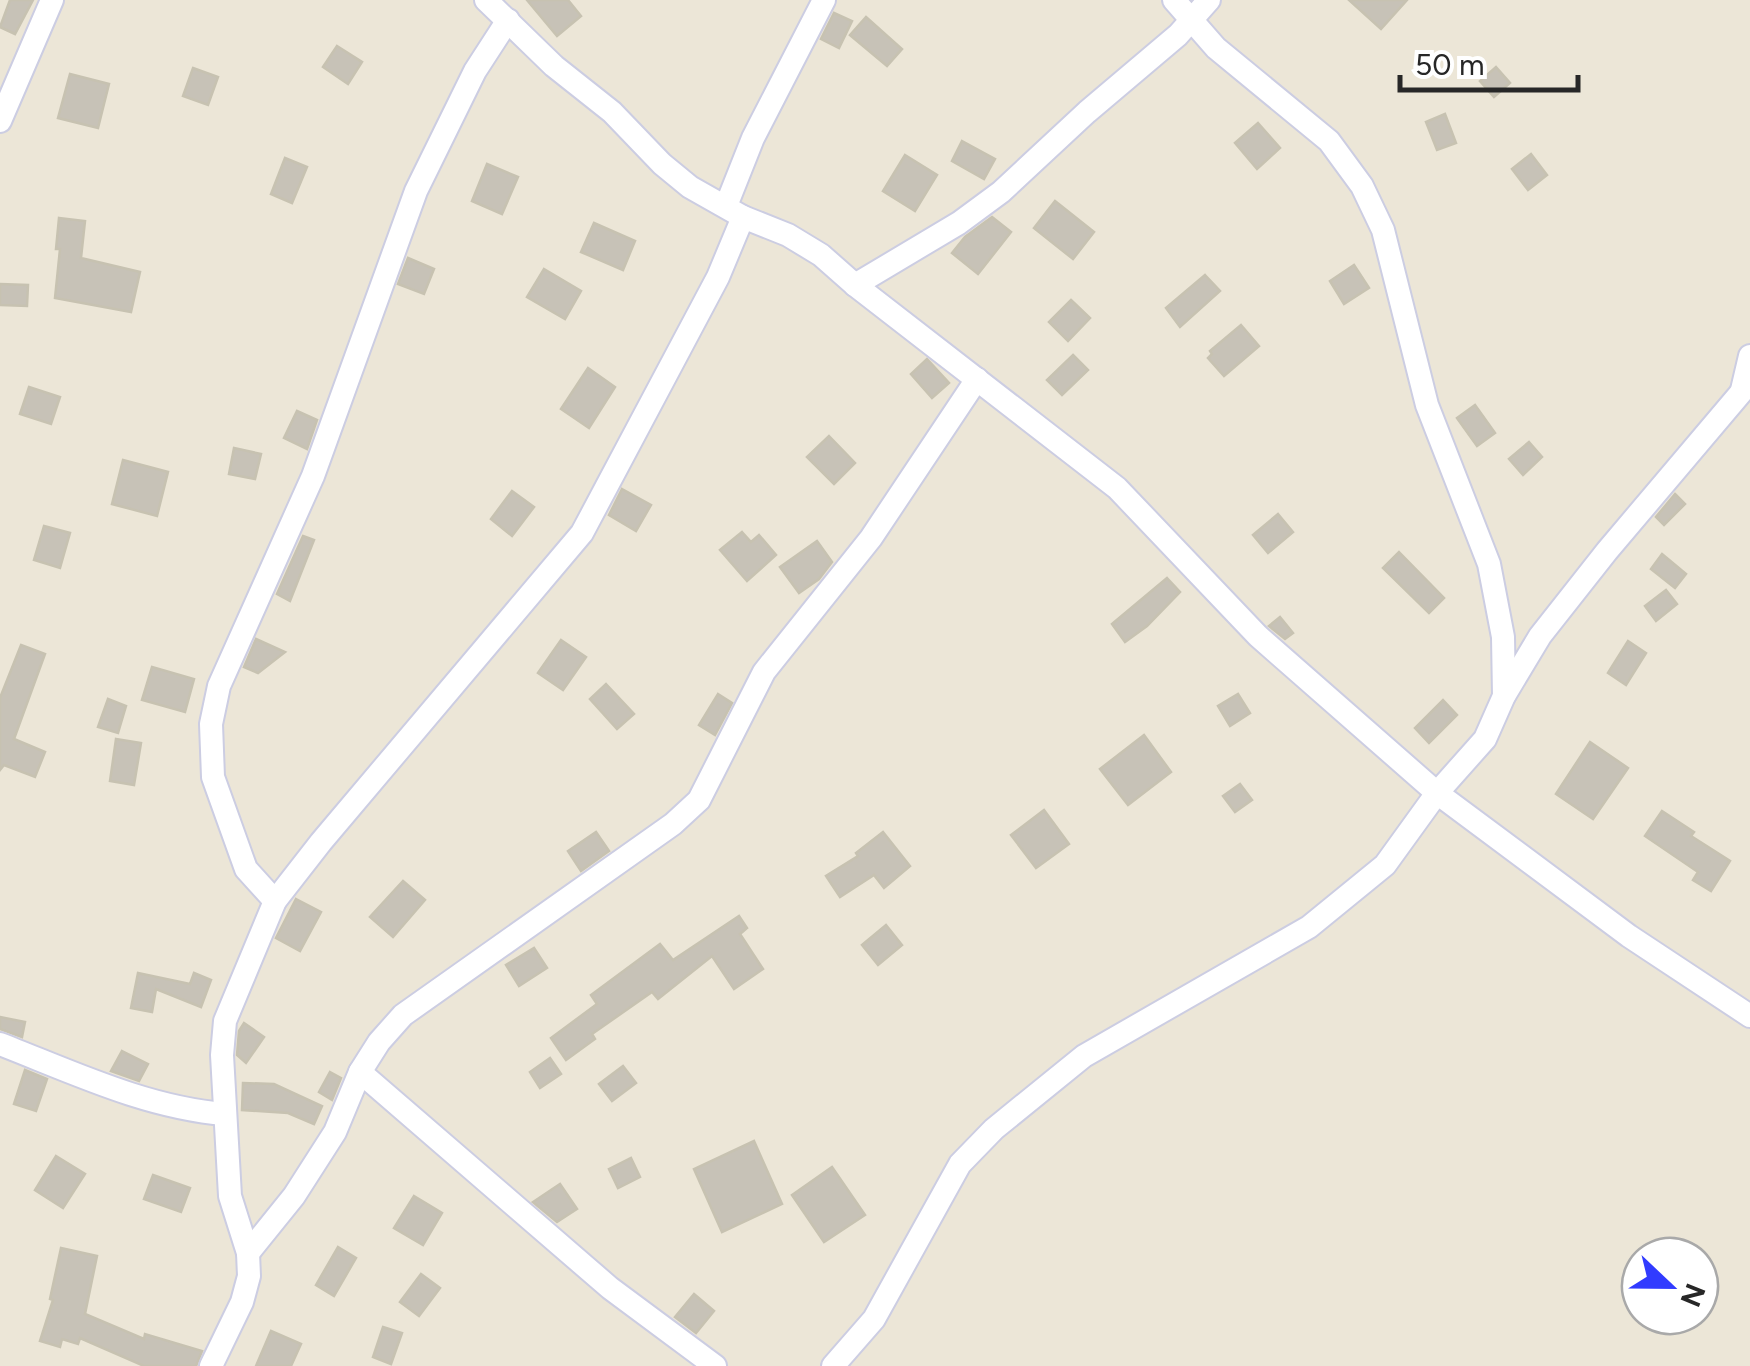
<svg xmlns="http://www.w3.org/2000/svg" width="1750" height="1366" font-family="Figtree,sans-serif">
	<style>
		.building { fill: #c7c2b7; stroke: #c7c2b1; stroke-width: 2.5 }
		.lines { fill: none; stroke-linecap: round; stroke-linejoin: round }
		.street-casing { stroke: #cccde2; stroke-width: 26 }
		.street { stroke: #fff; stroke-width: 22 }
	</style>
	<rect width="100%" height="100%" fill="#ece6d7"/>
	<g class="building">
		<path d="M10 0H33L15 34 0 27Z"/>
		<path d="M527 0H568L581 16 557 36Z"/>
		<path d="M1349 0H1407L1381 29Z"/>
		<path d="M834 13 852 21 839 48 821 39Z"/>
		<path d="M866 17 902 49 887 66 850 35Z"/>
		<path d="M337 46 362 62 348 84 323 67Z"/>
		<path d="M1496 67 1510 83 1494 97 1480 81Z"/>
		<path d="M193 68 218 77 208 105 183 96Z"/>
		<path d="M70 74 109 84 98 128 58 118Z"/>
		<path d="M1445 114 1456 143 1437 150 1426 122Z"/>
		<path d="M1258 123 1280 148 1257 169 1235 143Z"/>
		<path d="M962 141 995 159 984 179 952 161Z"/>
		<path d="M1531 154 1547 175 1528 190 1512 169Z"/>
		<path d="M905 155 937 175 915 211 883 191Z"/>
		<path d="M285 158 307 167 292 203 271 194Z"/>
		<path d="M487 164 518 177 502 214 472 201Z"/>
		<path d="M1055 201 1094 232 1073 259 1034 228Z"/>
		<path d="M992 217 1011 232 978 274 952 253 965 237Z"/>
		<path d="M59 218 85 221 81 258 140 272 131 312 55 298 60 249H56Z"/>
		<path d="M594 223 635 241 623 270 581 252Z"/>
		<path d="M408 258 434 269 424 294 398 284Z"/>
		<path d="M1354 265 1369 288 1344 304 1330 281Z"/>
		<path d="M544 269 581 291 565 319 527 297Z"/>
		<path d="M1205 275 1220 291 1180 327 1166 308Z"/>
		<path d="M0 284 28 285 27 306 0 305Z"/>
		<path d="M1071 300 1090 318 1068 341 1049 322Z"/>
		<path d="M1241 325 1259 346 1224 376 1208 358 1212 354 1210 351Z"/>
		<path d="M1073 355 1088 370 1062 395 1047 380Z"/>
		<path d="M927 359 949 383 932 398 911 374Z"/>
		<path d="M588 368 615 387 589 428 561 409Z"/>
		<path d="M29 387 60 397 51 424 20 414Z"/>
		<path d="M1475 405 1495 433 1477 446 1457 418Z"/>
		<path d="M297 411 317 420 307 449 284 438Z"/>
		<path d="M829 436 855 463 834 484 807 457Z"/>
		<path d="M1529 442 1542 457 1523 475 1509 459Z"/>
		<path d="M234 448 261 454 255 479 229 474Z"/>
		<path d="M123 460 168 472 157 516 112 504Z"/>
		<path d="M622 489 651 505 636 531 609 515Z"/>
		<path d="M512 491 534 507 512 536 491 519Z"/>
		<path d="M1675 494 1685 504 1664 525 1656 517Z"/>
		<path d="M1278 514 1293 532 1268 553 1253 535Z"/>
		<path d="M44 526 70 533 60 568 34 560Z"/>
		<path d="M742 532 751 542 759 535 776 555 747 581 720 550Z"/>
		<path d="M303 536 314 540 290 601 277 594Z"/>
		<path d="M817 541 832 562 819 579 799 593 780 567Z"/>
		<path d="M1399 552 1444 598 1429 613 1383 568Z"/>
		<path d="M1662 554 1686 574 1675 588 1651 569Z"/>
		<path d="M1167 578 1180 592 1147 626 1125 642 1112 624Z"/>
		<path d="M1666 590 1677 604 1656 621 1645 606Z"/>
		<path d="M1280 617 1293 633 1285 639 1269 626Z"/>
		<path d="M256 639 285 652 258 673 244 667Z"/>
		<path d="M561 640 586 657 563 690 538 673Z"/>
		<path d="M1628 641 1646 653 1626 685 1608 673Z"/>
		<path d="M21 645 45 654 14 739 45 752 35 777 4 765 0 770V698Z"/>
		<path d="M152 667 194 679 185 712 142 700Z"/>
		<path d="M606 684 634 714 617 729 590 699Z"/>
		<path d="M718 694 732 703 715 735 699 725Z"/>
		<path d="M1238 694 1250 713 1230 726 1218 706Z"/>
		<path d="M108 699 126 706 118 733 98 727Z"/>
		<path d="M1443 700 1457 715 1429 743 1415 728Z"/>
		<path d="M1144 735 1171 772 1128 805 1100 769Z"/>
		<path d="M116 739 141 743 134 785 110 781Z"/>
		<path d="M1590 742 1628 768 1593 819 1556 794Z"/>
		<path d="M1240 784 1252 800 1235 812 1223 796Z"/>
		<path d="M1044 810 1069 844 1036 868 1011 835Z"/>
		<path d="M1662 811 1694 832 1691 836 1730 861 1711 891 1693 880 1698 872 1645 836Z"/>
		<path d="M596 832 609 851 581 871 568 851Z"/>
		<path d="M883 832 910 866 884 888 874 875 840 897 826 876 858 856 856 853Z"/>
		<path d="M403 881 425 900 393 937 370 917Z"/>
		<path d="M296 899 321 912 300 951 276 938Z"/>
		<path d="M739 916 747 928 740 934 763 969 734 989 712 956 658 999 652 992 592 1034 595 1039 566 1060 551 1038 597 1004 591 995 660 944 673 960Z"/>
		<path d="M886 925 902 945 878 965 862 945Z"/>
		<path d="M534 948 547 968 519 986 506 965Z"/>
		<path d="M138 973 190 984 194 973 211 980 201 1007 156 989 152 1012 131 1008Z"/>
		<path d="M0 1017 25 1022 22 1037 0 1029Z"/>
		<path d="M244 1023 264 1037 246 1063 237 1055 239 1031Z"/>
		<path d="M122 1051 148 1064 139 1081 111 1071Z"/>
		<path d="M550 1058 561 1074 540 1088 530 1072Z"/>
		<path d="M623 1066 636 1083 612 1101 599 1084Z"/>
		<path d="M25 1070 47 1079 36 1111 14 1104Z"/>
		<path d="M330 1072 341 1078 332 1100 319 1092Z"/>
		<path d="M243 1083 274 1084 322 1106 314 1124 288 1113 242 1110Z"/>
		<path d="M754 1141 782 1204 722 1232 694 1169Z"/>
		<path d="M56 1156 85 1174 63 1208 35 1190Z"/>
		<path d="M631 1158 640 1177 618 1188 609 1169Z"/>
		<path d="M832 1167 865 1215 824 1242 792 1195Z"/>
		<path d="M153 1175 190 1188 181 1212 144 1199Z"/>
		<path d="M560 1184 577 1209 557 1222 533 1202Z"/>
		<path d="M414 1196 442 1213 423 1245 394 1228Z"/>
		<path d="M338 1247 356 1258 334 1296 316 1285Z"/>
		<path d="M61 1248 97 1256 85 1314 144 1339 145 1334 202 1351 196 1366H144L80 1338 78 1344 62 1339 60 1347 40 1341 53 1300 50 1299Z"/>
		<path d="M421 1274 440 1288 419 1316 400 1302Z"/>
		<path d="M694 1294 714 1311 696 1333 675 1317Z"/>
		<path d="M383 1327 402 1333 391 1364 373 1357Z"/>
		<path d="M271 1331 301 1344 291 1366H256Z"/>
	</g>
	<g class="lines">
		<g class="street-casing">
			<g id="street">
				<path d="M486 0 554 66 612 112 662 164 690 187 743 217 788 235 821 255 855 285 1117 488 1258 636 1437 793 1629 936 1750 1016"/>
				<path d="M1174 0 1216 48 1329 141 1362 186 1383 230 1427 405 1489 564 1503 637 1504 696"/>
				<path d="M0 121 52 0"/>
				<path d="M726 206 753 138 824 0"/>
				<path d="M855 285 959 223 1001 192 1087 112 1178 35 1209 0"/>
				<path d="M1742 390 1750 356"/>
				<path d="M275 901 246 869 213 777 211 724 219 686 313 476 416 191 475 71 508 20"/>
				<path d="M0 1044C72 1072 147 1108 225 1114"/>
				<path d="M360 1072 610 1288 715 1366"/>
				<path d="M248 1253 294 1196 335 1132 360 1072 379 1042 403 1015 673 824 699 800 764 672 871 538 977 379"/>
				<path d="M211 1366 242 1302 249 1276 248 1253 230 1196 222 1055 225 1021 275 901 321 842 582 533 718 277 743 217"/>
				<path d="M833 1366 874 1319 960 1164 994 1129 1084 1056 1309 927 1385 865 1437 793 1485 739 1504 696 1540 636 1607 551 1750 382"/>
			</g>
		</g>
		<use href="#street" class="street"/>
	</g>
	<g transform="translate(1670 1286) rotate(112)"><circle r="48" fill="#ffffff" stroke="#a9a9a9" stroke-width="2.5"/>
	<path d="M0-8L18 38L0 25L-18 38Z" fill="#313bff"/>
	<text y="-15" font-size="28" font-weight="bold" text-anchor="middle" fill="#272727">N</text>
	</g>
	<path d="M1400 75v15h178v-15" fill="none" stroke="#272727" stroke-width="5"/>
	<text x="1415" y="75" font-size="30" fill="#272727" stroke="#ffffff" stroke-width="8" paint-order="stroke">50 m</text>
</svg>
